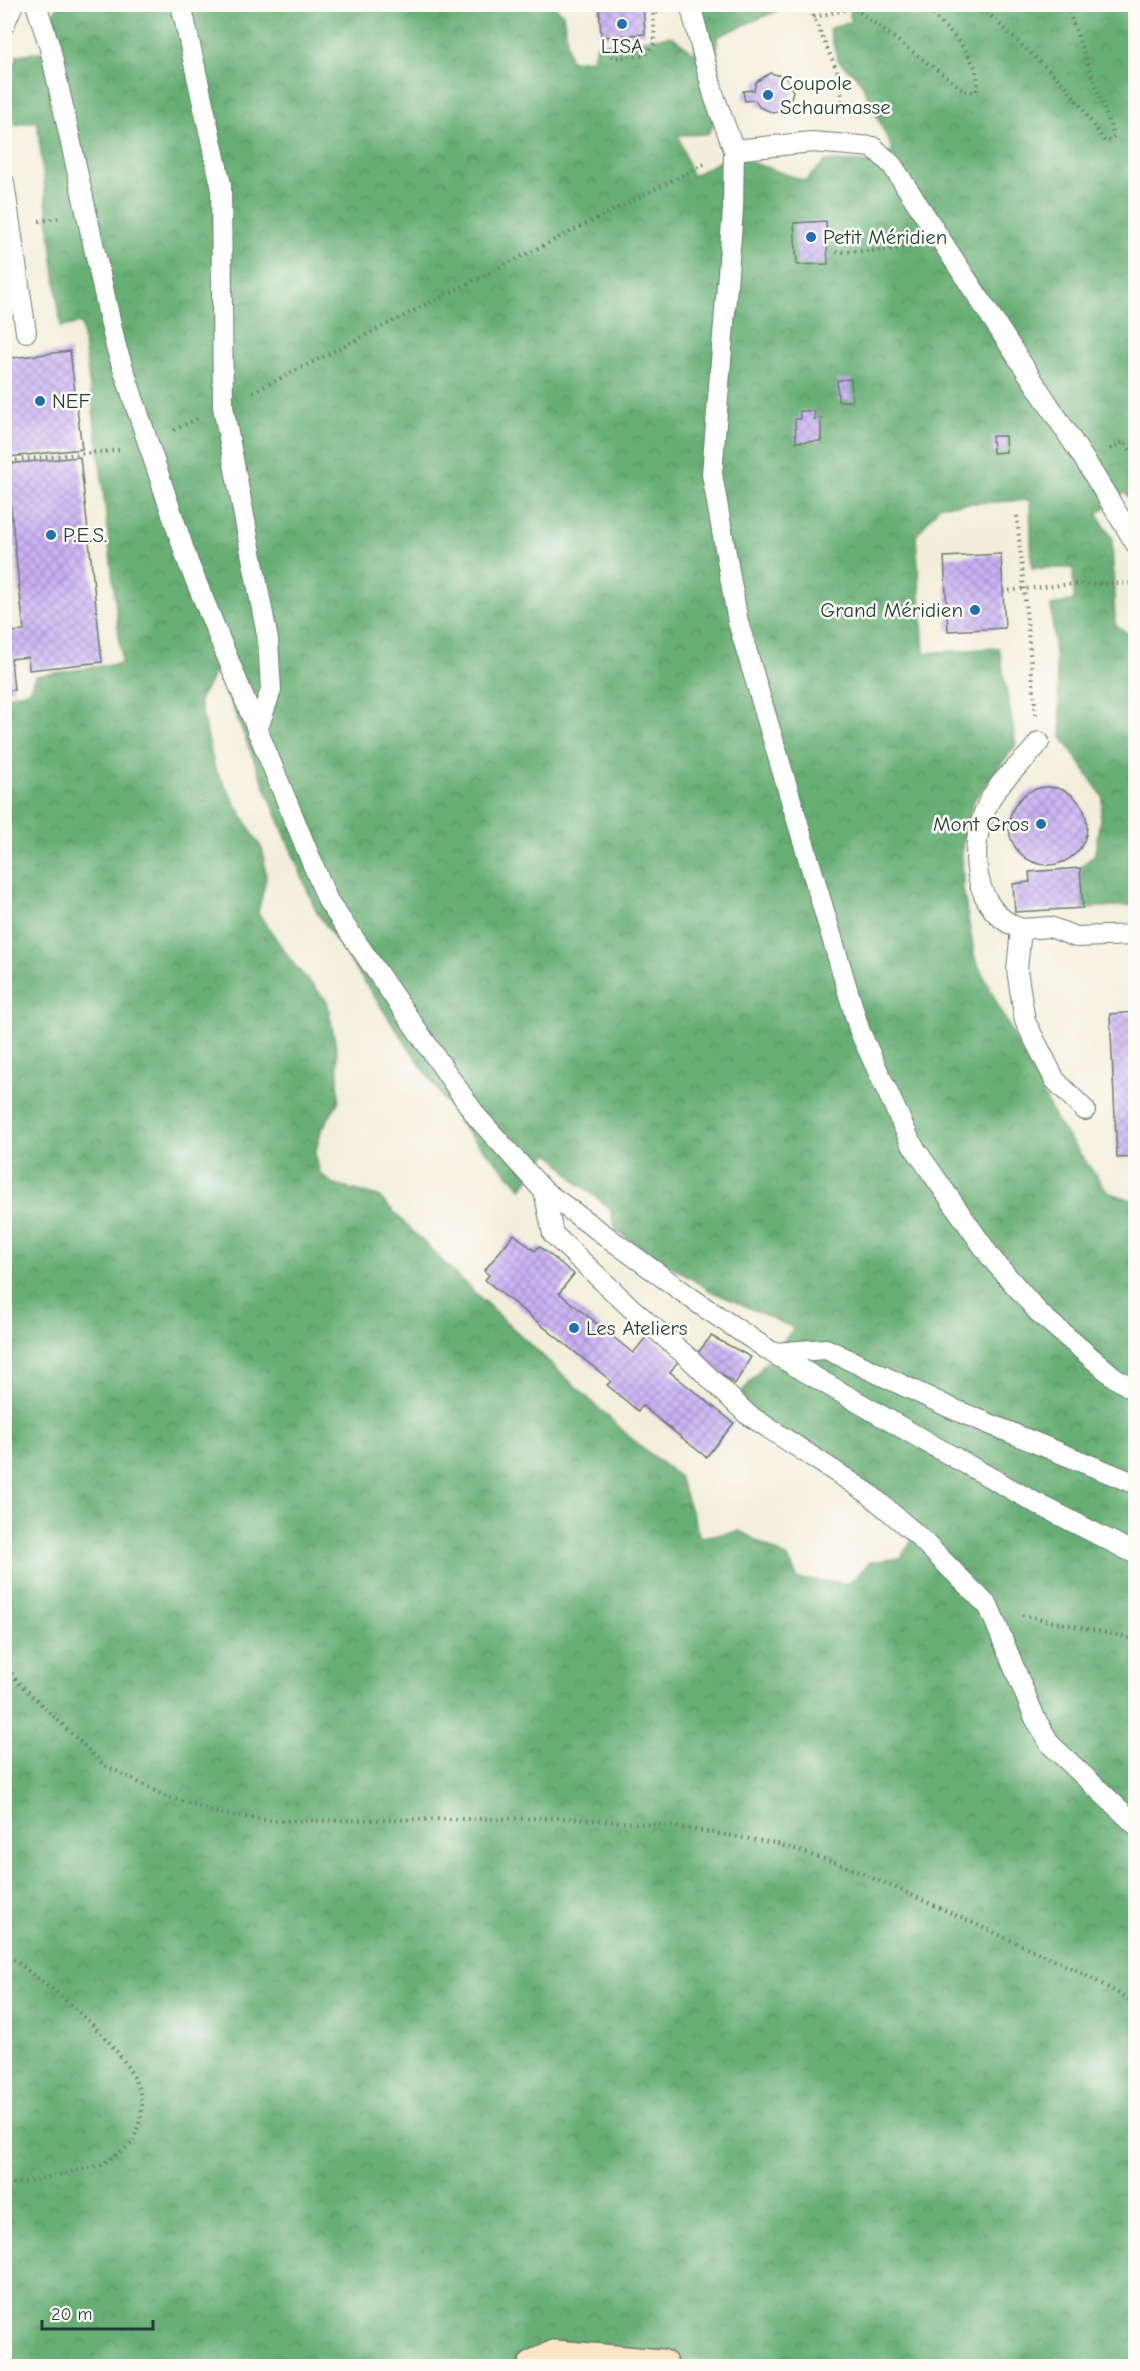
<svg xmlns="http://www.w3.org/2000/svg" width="1140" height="2371" font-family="'Comic Neue',sans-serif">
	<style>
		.forest { fill: url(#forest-crowns); stroke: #447654; stroke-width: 1.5; fill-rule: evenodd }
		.building { fill: url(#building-cross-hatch) }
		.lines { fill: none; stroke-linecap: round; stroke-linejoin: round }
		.lane-casing { stroke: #697b6e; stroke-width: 22 }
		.secondary-casing { stroke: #697b6e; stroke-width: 36 }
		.path { stroke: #697b6e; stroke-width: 4; stroke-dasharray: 1.5 4.5; stroke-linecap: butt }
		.lane { stroke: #fff; stroke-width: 20 }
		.secondary { stroke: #fde5c5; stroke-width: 33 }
		.poi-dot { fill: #1f6fb2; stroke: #fdfcf7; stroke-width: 2 }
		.labels { text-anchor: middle; stroke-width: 5; stroke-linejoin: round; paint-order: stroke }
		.poi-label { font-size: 21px; fill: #1f3d34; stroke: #fdfcf7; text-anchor: start }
	</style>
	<defs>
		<pattern id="forest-crowns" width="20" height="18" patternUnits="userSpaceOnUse" patternTransform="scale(1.5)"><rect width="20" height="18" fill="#68af75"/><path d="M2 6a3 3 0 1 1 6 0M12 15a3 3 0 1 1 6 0" fill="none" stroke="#559061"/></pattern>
		<pattern id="building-cross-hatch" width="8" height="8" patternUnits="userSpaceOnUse" patternTransform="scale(1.5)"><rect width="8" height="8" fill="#cab1f4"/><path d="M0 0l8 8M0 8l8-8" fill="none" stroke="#a391c6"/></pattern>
	</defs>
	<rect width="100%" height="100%" fill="#fdfcf7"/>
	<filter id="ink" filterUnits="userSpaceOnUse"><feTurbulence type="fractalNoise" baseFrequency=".0167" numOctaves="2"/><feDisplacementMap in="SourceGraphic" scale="12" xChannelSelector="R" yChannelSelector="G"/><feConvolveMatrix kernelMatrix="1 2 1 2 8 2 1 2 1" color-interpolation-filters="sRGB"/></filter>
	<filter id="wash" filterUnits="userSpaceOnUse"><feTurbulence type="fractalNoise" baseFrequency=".008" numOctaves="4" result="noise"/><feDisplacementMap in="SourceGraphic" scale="24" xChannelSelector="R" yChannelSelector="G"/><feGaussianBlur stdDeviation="1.35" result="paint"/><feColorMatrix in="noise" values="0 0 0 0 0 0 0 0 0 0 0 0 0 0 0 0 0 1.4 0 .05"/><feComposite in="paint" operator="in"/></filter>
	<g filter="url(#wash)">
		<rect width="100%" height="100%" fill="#f3eeda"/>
		<path class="forest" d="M59 5H553L563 14 570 61 592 59 598 44 672 36 695 54 697 5H780L781 9 717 37 718 116 708 134 678 135 692 176 731 155 805 181 826 161 866 162 893 151 860 80 838 60 829 29 851 22 849 5H1135V508L1125 492 1097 514 1112 538 1115 624 1135 639V905L1083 908 1080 868 1095 854 1103 797 1062 737 1051 606 1074 600 1073 568H1032L1030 500 940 505 916 536 924 653 999 648 1016 745 974 800 962 845 963 889 975 959 1057 1122 1108 1192 1135 1201V2366H5V696L29 691 35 676 122 663 99 452 81 323 61 327 37 121 14 125 11 90 17 55 40 52 61 44 53 14ZM217 669 316 911 465 1130 522 1188 549 1152 578 1183 610 1208 616 1231 711 1291 794 1328 742 1392 747 1414 915 1534 901 1558 870 1562 849 1583 798 1579 788 1558 740 1531 700 1537 679 1477 632 1439 457 1276 378 1196 334 1185 320 1173 315 1154 321 1131 339 1100 337 1052 327 1001 295 966 258 913 266 878 263 851 215 769 199 700Z"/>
		<g id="blocks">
			<g class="building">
				<path d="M599 5H643L645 34 601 37Z"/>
				<path d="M770 73 785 77 793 91 789 106 774 113 759 107 755 100 745 101 743 91 754 90 756 82Z"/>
				<path d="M826 221 828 264 797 265 794 223Z"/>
				<path d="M70 351 82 449 9 457 4 420V359Z"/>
				<path d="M851 379 852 401H838L837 380Z"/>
				<path d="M800 411H815L814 419 821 418V441L796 442 795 419H800Z"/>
				<path d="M992 436H1005L1006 452 993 453Z"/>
				<path d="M80 457 102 662 29 670 28 657 11 659 14 690 4 691V620L7 632 24 631 6 464Z"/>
				<path d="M1001 554 1005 628 948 631 944 557Z"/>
				<circle cx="1048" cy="826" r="39"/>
				<path d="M1080 868 1083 908 1015 912 1013 884 1030 882 1029 872Z"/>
				<path d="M1136 1012V1157L1117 1158 1110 1014Z"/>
				<path d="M514 1234 535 1251 539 1246 574 1274 559 1293 633 1353 648 1335 679 1360 670 1372 734 1423 706 1457 642 1406 638 1411 607 1385 611 1381 485 1280 489 1275 484 1271Z"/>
				<path d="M711 1336 751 1357 735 1384 696 1355Z"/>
			</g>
		</g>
	</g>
	<g filter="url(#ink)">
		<use href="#blocks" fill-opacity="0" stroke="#697b6e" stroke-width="1.5"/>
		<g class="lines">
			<g class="lane-casing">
				<g id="lane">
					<path d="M36 4 50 48 116 347 188 562 328 901 477 1117 544 1191 701 1305 773 1353 925 1441 1036 1503 1136 1554"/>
					<path d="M181 4 221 185 223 407 268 640 271 690 257 731"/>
					<path d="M690 4 714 96 734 150 733 210 712 474 738 622 860 1032 911 1143 992 1259 1040 1314 1114 1377 1136 1391"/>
					<path d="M4 25 13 4"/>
					<path d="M734 150 812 142 873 147 892 165 1086 462 1136 544"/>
					<path d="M4 183 26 332"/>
					<path d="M1021 929C965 909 966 828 999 786 1011 770 1027 760 1039 742"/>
					<path d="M1085 1110 1055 1080 1025 1021 1017 970 1021 929 1050 927 1076 937 1136 935"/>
					<path d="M544 1191 553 1234 631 1308 690 1359 747 1414 868 1493 916 1534 989 1607 1035 1718 1050 1744 1136 1825"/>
					<path d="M773 1353 826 1349 953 1409 1136 1484"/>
				</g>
			</g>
			<g class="secondary-casing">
				<path id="secondary" d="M535 2366 555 2357 661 2366"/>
			</g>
			<g class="path">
				<path d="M808 4 839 75 843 106 836 114"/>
				<path d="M978 4 1068 88 1105 142 1110 141 1114 136 1066 4"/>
				<path d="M814 17 854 8 965 91 976 92C986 59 942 26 922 4"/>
				<path d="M604 47 613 58 644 56 655 43 653 13 663 11"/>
				<path d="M39 221 58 218"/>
				<path d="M836 252 895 250 910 244"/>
				<path d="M253 392 707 163"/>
				<path d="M174 430 197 419"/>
				<path d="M1110 449 1124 442 1136 458"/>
				<path d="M4 461 121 450"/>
				<path d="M1017 516 1036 715"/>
				<path d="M1003 591 1074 584 1136 583"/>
				<path d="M1022 1615 1136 1639"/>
				<path d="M4 1664 19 1683 103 1764 165 1796 223 1814 274 1821 567 1818 671 1826 775 1843 840 1864 903 1891 1078 1971 1136 2003"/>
				<path d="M4 1952C47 1986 134 2046 142 2103 143 2115 136 2132 133 2143L101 2165 17 2184 4 2183"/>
			</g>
			<use href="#lane" class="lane"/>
			<use href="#secondary" class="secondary"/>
		</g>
	</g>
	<g class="poi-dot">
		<circle cx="622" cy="24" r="6"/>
		<circle cx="768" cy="95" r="6"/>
		<circle cx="811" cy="237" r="6"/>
		<circle cx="40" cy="401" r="6"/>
		<circle cx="51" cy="535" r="6"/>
		<circle cx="975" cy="610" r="6"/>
		<circle cx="1041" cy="824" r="6"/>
		<circle cx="574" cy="1328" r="6"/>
	</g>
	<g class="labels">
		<g class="poi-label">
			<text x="622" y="53" text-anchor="middle">LISA</text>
			<text x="780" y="90">Coupole<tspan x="780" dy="24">Schaumasse</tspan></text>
			<text x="823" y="244">Petit Méridien</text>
			<text x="52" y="408">NEF</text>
			<text x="63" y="542">P.E.S.</text>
			<text x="963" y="617" text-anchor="end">Grand Méridien</text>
			<text x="1029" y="831" text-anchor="end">Mont Gros</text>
			<text x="586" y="1335">Les Ateliers</text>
		</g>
	</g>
	<rect width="1140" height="2371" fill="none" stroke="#fdfcf7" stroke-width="24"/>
	<path d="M42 2320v9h111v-9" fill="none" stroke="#1f3d34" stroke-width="3"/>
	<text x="51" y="2320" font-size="18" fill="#1f3d34" stroke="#fdfcf7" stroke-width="4.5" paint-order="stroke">20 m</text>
</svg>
